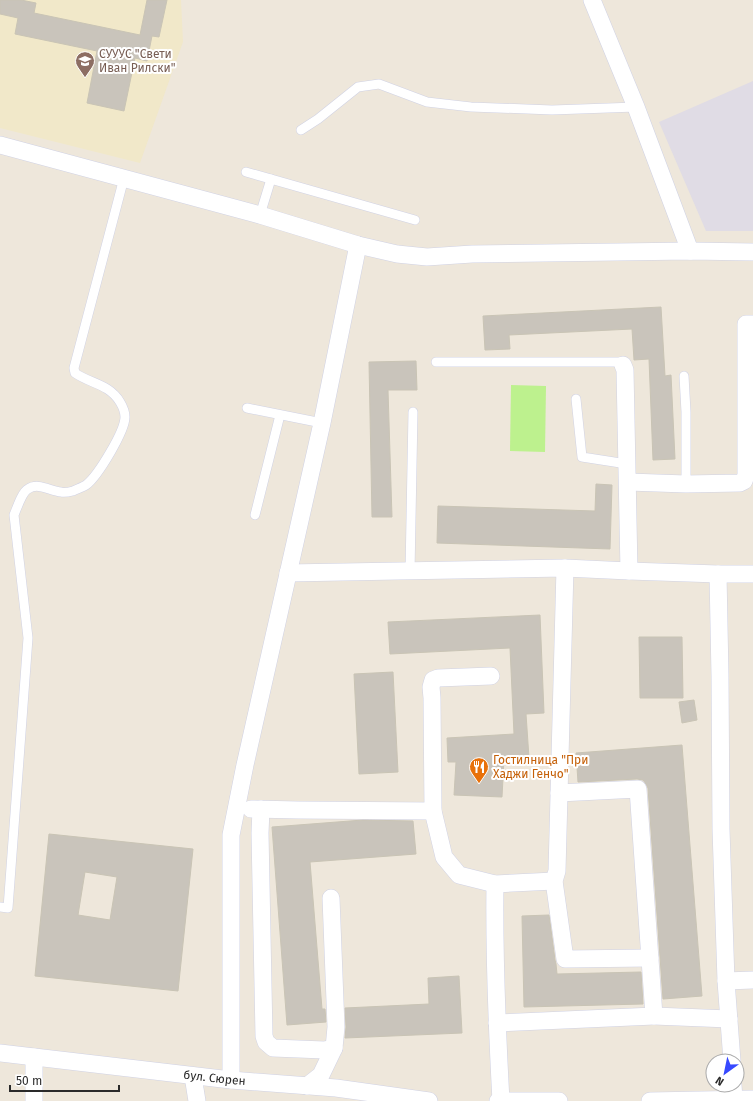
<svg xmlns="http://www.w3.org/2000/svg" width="753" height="1101" font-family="'Fira Sans',sans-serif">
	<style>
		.industrial { fill: #e0dce5 }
		.education { fill: #f1e8c9 }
		.pitch { fill: #bdf18e }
		.building { fill: #c9c4bb; stroke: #c9c4b5; fill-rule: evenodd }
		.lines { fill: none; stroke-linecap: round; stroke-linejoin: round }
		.service-casing { stroke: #d0d2e4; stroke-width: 10 }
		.minor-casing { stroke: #d0d2e4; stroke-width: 18 }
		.service { stroke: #fff; stroke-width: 9 }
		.minor { stroke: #fff; stroke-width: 17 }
		.labels { text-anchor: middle; stroke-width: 4; stroke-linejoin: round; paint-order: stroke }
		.education-label { font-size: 12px; fill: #785e54; stroke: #fff; text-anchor: start }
		.food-label { font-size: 12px; fill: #c56008; stroke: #fff; text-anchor: start }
		.street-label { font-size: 12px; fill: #2a2a2a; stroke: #fff }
	</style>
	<rect width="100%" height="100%" fill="#eee7db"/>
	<path class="industrial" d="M753 81V231H706L659 122Z"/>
	<path class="education" d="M0 0H181L183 42 140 163 0 128Z"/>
	<path class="pitch" d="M511 385 546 386 545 452 510 451Z"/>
	<g class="building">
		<path d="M0 0H21L36 3 34 13 140 35 147 0H167L159 37 152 36 147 61 135 58 124 111 87 103 97 51 15 34 18 18 0 14Z"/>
		<path d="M661 307 665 376 671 375 675 459 653 460 649 359 634 360 632 329 509 335 510 349 485 350 483 316Z"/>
		<path d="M416 361 417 390H388L392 517H372L369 362Z"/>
		<path d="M596 484 612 485 610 549 437 543 438 506 595 511Z"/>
		<path d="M540 615 544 713 526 714 529 758 504 759 502 797 454 795 456 762H448L447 738 514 734 510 648 390 654 388 622Z"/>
		<path d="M639 637H682L683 698H640Z"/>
		<path d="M393 672 398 772 359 774 354 674Z"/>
		<path d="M694 700 697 720 682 723 679 702Z"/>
		<path d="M682 745 702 996 663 999 648 788 646 784 643 780 637 779 578 782 576 753Z"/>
		<path d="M363 820 413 821 416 854 310 862 322 1009H325L326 1022 287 1025 272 827Z"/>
		<path d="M49 834 193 849 178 991 35 976ZM85 872 117 877 110 920 78 915Z"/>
		<path d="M549 915 555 960 556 964 557 974 641 972 643 1004 524 1007 522 916Z"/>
		<path d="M459 976 462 1033 345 1038 346 1027 345 1008 429 1004 428 978Z"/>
	</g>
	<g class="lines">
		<g class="service-casing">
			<g id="service">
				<path d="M301 130 318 119 358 87 379 84 427 102 471 107 552 110 636 107"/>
				<path d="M246 172 415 220"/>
				<path d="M260 215 271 179"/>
				<path d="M436 362H619L623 365"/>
				<path d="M684 376 686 412V484"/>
				<path d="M576 399 582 457 627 464"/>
				<path d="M247 408 322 423"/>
				<path d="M255 515 280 415"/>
				<path d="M410 572 413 412"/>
				<path d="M0 907 8 908 28 638 14 515C17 508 22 492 28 489 38 482 50 491 61 492 64 493 69 492 73 491 77 489 83 487 86 485 98 476 125 431 125 417 125 411 123 407 120 402 109 384 91 384 75 373L74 368 124 178"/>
			</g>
		</g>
		<g class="minor-casing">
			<g id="minor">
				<path d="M592 0 636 107 690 251"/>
				<path d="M0 145 260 215 358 245 397 254 427 257 472 254 690 251 753 252"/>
				<path d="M623 365 625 370 629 571"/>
				<path d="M628 482 686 484 740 483 744 481 746 475V324H753"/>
				<path d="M565 568 557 871 554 881 565 959 650 958"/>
				<path d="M288 573 565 568 629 571 718 574H753"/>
				<path d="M718 574 720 676 721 829 726 981 732 1061"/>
				<path d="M491 676 438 678 433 680 431 687 432 698 433 811 444 857 459 875 495 884 554 881"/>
				<path d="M251 809 298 810 433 811"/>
				<path d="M261 809 260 833 264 1036 266 1042 273 1048 324 1050 334 1048"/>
				<path d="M495 884C494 956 497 1028 501 1101"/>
				<path d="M726 981 753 980"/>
				<path d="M654 1016 729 1019"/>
				<path d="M497 1023 654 1016 638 789 559 793"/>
				<path id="s1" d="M0 1053 231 1080 336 1088 429 1101"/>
				<path d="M193 1076 197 1101"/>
				<path d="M231 1080V835L245 765 322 423 358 245"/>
				<path d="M733 1085 734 1099"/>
				<path d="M307 1086 321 1075 334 1048 336 1027 331 898"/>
				<path d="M34 1101V1057"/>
				<path d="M498 1101H559"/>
				<path d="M650 1101 753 1099"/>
			</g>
		</g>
		<use href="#service" class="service"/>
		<use href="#minor" class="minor"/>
	</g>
	<defs>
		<g id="school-pin" transform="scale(1)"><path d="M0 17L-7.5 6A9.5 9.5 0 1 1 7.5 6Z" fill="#8d6e63" stroke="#fff"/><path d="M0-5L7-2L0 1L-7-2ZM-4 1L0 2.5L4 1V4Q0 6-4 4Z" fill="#fff"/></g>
		<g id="restaurant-pin" transform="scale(1)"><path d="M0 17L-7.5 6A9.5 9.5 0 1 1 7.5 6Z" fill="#e8710a" stroke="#fff"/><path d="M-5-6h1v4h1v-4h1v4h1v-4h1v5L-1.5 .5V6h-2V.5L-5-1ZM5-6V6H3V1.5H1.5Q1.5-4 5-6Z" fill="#fff"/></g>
	</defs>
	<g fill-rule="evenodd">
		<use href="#school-pin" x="85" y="61"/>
		<use href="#restaurant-pin" x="479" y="767"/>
	</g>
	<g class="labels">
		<g class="education-label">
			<text x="99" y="58">СУУУС "Свети<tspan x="99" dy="14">Иван Рилски"</tspan></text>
		</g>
		<g class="food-label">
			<text x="493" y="764">Гостилница "При<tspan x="493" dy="14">Хаджи Генчо"</tspan></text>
		</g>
		<g class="street-label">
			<text dy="4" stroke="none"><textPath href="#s1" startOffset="216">бул. Сюрен</textPath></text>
		</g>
	</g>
	<g transform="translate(725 1073) rotate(213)"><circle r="19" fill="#ffffff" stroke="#aaaaaa"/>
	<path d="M0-3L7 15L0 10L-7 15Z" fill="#3749ff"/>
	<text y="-6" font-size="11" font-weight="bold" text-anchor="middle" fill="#2a2a2a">N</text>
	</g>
	<path d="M10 1085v6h109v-6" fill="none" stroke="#2a2a2a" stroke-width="2"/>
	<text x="16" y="1085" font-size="12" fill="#2a2a2a" stroke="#ffffff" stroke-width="3" paint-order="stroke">50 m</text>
</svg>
